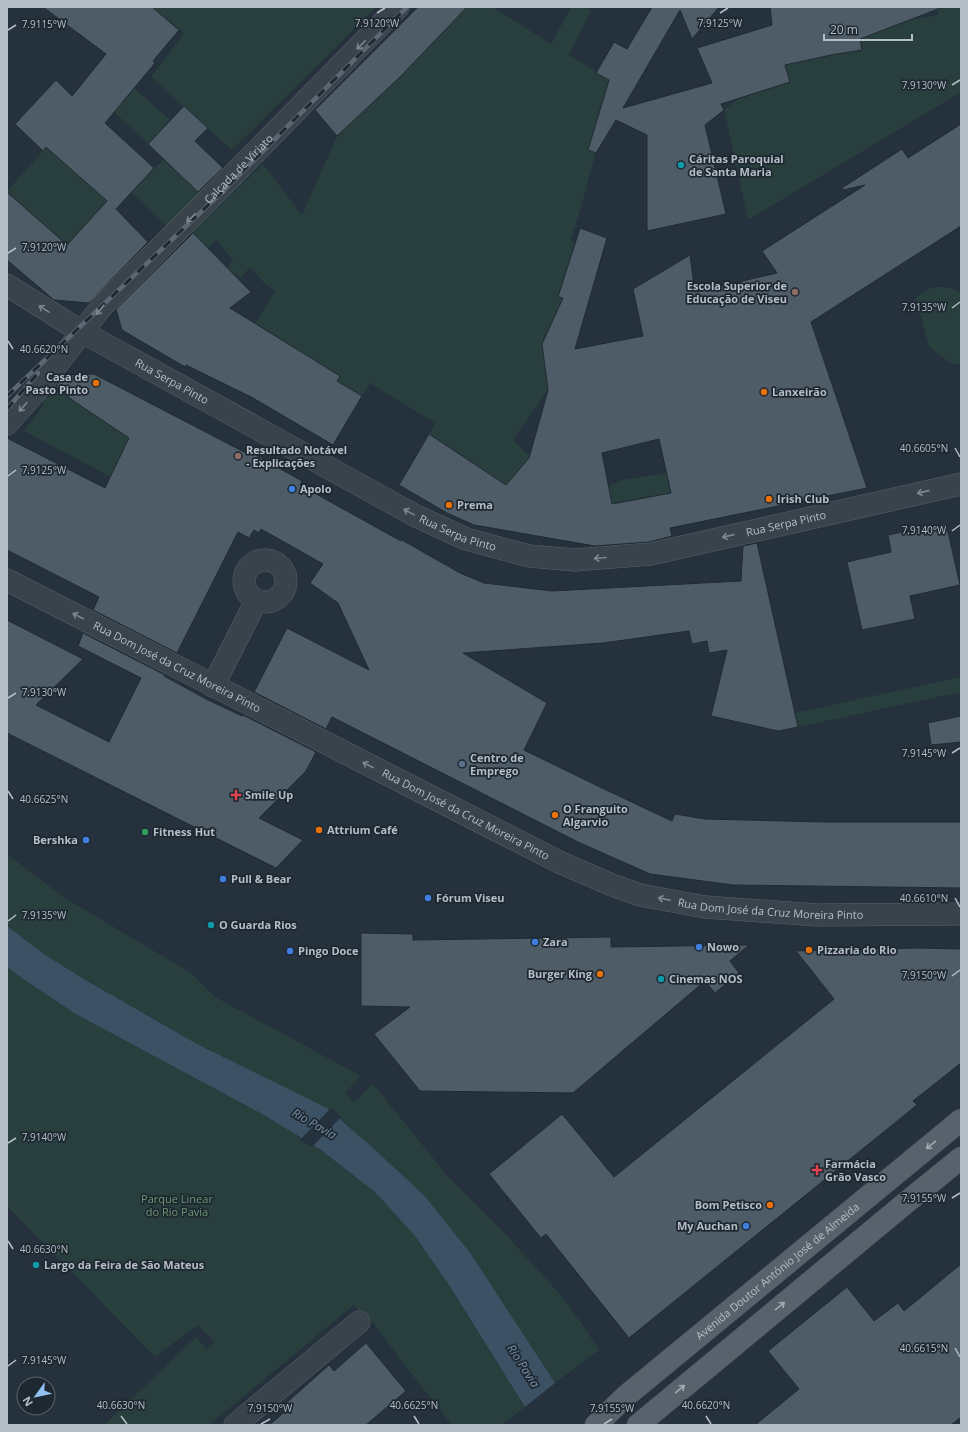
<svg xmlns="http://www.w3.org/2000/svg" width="968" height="1432" font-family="'Open Sans',sans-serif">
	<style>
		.green { fill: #283f3e }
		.water { fill: #3c5164 }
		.pier { fill: #25313c }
		.building { fill: #4e5c67; stroke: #202a33; fill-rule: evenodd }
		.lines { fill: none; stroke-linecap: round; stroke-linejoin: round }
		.minor-casing { stroke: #57616a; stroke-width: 23 }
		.major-casing { stroke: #424c55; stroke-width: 23 }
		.minor { stroke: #39434c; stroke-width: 22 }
		.major { stroke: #57626c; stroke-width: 22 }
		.rail-casing { stroke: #5b6873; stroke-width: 4.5 }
		.rail { stroke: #1e2831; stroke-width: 3; stroke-dasharray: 9; stroke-linecap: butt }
		.oneway { stroke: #7d8790 }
		.oneway2 { stroke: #a2acb5 }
		.ticks { fill: none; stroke: #b5bec7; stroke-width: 1.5 }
		.culture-dot { fill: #0f9aa8; stroke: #1e2831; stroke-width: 1.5 }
		.education-dot { fill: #8d6e63; stroke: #1e2831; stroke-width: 1.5 }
		.food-dot { fill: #e8710a; stroke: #1e2831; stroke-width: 1.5 }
		.shop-dot { fill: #3f7fe0; stroke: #1e2831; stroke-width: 1.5 }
		.service-dot { fill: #5c6f8a; stroke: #1e2831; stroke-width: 1.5 }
		.health-dot { fill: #e0444e; stroke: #1e2831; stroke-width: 1.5 }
		.leisure-dot { fill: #2e9e5b; stroke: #1e2831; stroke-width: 1.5 }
		.labels { text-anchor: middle; stroke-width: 3.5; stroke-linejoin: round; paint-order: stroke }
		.poi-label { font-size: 11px; font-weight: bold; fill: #b5bec7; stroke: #1e2831; text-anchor: start }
		.street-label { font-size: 11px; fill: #b5bec7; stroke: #1e2831 }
		.park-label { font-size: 11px; fill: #6e9773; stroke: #1e2831 }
		.water-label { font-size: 12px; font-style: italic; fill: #7792a9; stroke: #1e2831 }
		.ticks-label { font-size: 10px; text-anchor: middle; fill: #b5bec7; stroke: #1e2831; stroke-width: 3.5; stroke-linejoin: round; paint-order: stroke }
	</style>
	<rect width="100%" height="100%" fill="#25313c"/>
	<g class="green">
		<path d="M152 7H376L232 150 151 77 184 33Z"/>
		<path d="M465 7H493L551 44 571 7H589L588 9 591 11 569 55 609 80 599 113 594 159 579 214 571 240 575 243 558 297 563 298 547 333 544 335 555 374 548 390 513 440 527 454 550 448 588 495 623 480 666 473 671 493 619 502 626 543 503 490 484 471 429 434 435 423 370 383 362 396 337 381 340 376 255 324 275 291 263 282 250 267 241 278 227 268 233 260 216 240 208 249 192 232 263 164 302 215 337 136 400 77Z"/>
		<path d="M937 7H961V92L748 220 724 110 739 98 790 82 785 65 831 55 861 50 860 39 910 20 938 15Z"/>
		<path d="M134 88 170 120 148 144 114 112Z"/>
		<path d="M70 121 100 147 76 174 107 201 67 245 7 191Z"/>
		<path d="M164 159 200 193 167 226 131 192Z"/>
		<path d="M935 287C944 287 955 287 961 294V363L953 365 929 347 916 297 926 290Z"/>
		<path d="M53 384 72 400 130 439 111 477 24 431 44 404 41 398Z"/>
		<path d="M961 677V692L798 727 795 713Z"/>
		<path d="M7 854 62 896 191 973 215 997 361 1076 345 1093 354 1102 373 1084 438 1164 445 1174 507 1236 558 1292 584 1327 599 1350 555 1383 471 1254 424 1195 372 1147 327 1108 197 1044 82 978 44 954 7 926Z"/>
		<path d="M7 967 23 979 74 1013 264 1115 322 1151 376 1193 415 1236 451 1288 525 1407 502 1425H452L406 1367 364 1311 361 1313 354 1305 209 1425H104L196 1337 207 1349 215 1342 198 1325 155 1357 7 1206Z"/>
	</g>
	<path class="water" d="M7 926 44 954 82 978 197 1044 327 1108 372 1147 424 1195 471 1254 555 1383 525 1407 451 1288 415 1236 376 1193 321 1150 264 1115 74 1013 23 979 7 967Z"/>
	<path class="pier" d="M331 1108 341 1117 312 1147 300 1140Z"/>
	<g class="building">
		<path d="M43 7H152L179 30 153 61 155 63 105 123 154 168 116 209 148 242 89 303 54 300 7 260V192L67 245 107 201 46 147 43 151 15 124 56 80 72 96 106 54Z"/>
		<path d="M418 7H467L400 77 337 136 315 110Z"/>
		<path d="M652 7H719L692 39 680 10 623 108 712 83 697 48 772 25 770 7H938V9L860 39 862 50 831 55 785 65 790 82 721 104 724 110 705 125 726 214 647 231V135L616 120 596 153 588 150 609 80 596 73 614 42 627 49Z"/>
		<path d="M184 106 208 128 195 141 223 168 198 192 148 144Z"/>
		<path d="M961 124V226L811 322 867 488 670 528 672 536 649 542 595 546 474 525 447 513 399 485 429 434 506 485 529 458 548 390 542 344 563 298 558 297 580 228 607 238 575 349 643 336 633 289 690 255 695 292 777 273 762 251 865 185 843 190 842 188 902 149 908 158ZM659 439 671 493 612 504 602 453Z"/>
		<path d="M193 233 251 292 230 308 340 376 337 381 362 396 333 445 253 398 186 365 185 367 122 330 116 309Z"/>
		<path d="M94 374 246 453 247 450 302 481 300 485 401 541 402 540 460 573 484 583 552 591 741 581 743 546 757 543 798 727 778 731 711 716 727 650 709 653 707 641 692 644 689 631 603 643 463 653 547 703 524 750 604 789 672 821 675 814 705 819 823 822H961V888L733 885 650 874 578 842 332 717 326 729 254 692 287 628 369 670 338 603 310 583 323 564 261 529 259 533 254 530 249 538 238 532 177 653 93 610 99 597 7 550V438L105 488 129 438 72 400 56 386 64 375Z"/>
		<path d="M946 523 960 585 910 596 915 619 862 630 847 562 891 552 888 535Z"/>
		<path d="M7 620 83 659 36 705 109 742 141 678 78 646 83 633 165 675 164 676 208 700 242 716 243 715 316 752 306 771 259 818 303 840 276 868 7 733Z"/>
		<path d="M961 716V742L931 745 928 723Z"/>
		<path d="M361 933 413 934V940L611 937V947L749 945 730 961 739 973 715 993 705 981 573 1093 420 1091 374 1034 410 1007 361 1006Z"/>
		<path d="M919 948 961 949V1063L913 1101 917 1105 629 1338 546 1234 541 1238 489 1174 562 1114 614 1177 834 999 796 951Z"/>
		<path d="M961 1264V1417L951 1425H755L799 1389 768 1351 847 1287 874 1321 898 1303 904 1311Z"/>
		<path d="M366 1343 406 1391 366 1425H269L287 1410 284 1405 329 1365 334 1371Z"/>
	</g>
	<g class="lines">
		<g class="minor-casing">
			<g id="minor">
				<path id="s1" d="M7 285 77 329 416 516 466 539 529 556 575 560 651 554 961 484"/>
				<path id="s2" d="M7 424 38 389 102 306 232 176 398 7"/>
				<circle cx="265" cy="581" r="21"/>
				<path id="s3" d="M7 580 559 862 612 885 640 895 705 907 817 915 961 914"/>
				<path d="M213 686 256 601"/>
				<path d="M235 1425 359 1322"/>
			</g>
		</g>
		<g class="major-casing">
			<g id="major">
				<path id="s4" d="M596 1425 626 1396 961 1120"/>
				<path d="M638 1425 908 1201 961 1158"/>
			</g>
		</g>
		<use href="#minor" class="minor"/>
		<use href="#major" class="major"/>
		<g class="rail-casing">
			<g id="rail">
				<path d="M7 396 221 193 407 7"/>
				<path d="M7 409 38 373"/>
			</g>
		</g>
		<use href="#rail" class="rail"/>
	</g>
	<defs><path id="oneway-shaft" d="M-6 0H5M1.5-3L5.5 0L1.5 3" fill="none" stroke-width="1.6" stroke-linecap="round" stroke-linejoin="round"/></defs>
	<g class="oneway">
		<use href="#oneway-shaft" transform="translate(361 45) rotate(134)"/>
		<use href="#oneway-shaft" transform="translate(191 218) rotate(135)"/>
		<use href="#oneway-shaft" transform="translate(44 309) rotate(-148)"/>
		<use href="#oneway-shaft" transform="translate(100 310) rotate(129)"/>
		<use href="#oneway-shaft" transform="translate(23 407) rotate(132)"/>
		<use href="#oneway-shaft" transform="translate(923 492) rotate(167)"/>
		<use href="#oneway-shaft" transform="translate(409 512) rotate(-151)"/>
		<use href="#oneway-shaft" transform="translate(728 536) rotate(167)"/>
		<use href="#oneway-shaft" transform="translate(600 558) rotate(175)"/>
		<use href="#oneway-shaft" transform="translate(78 616) rotate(-153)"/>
		<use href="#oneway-shaft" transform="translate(368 765) rotate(-153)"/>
		<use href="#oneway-shaft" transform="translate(664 899) rotate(-169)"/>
	</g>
	<g class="oneway2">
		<use href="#oneway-shaft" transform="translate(931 1145) rotate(141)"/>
		<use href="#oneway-shaft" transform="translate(780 1306) rotate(-39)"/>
		<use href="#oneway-shaft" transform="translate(680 1389) rotate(-40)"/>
	</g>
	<path class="ticks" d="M377 13 385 8M720 13 728 8M8 30 16 25M952 85 960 80M8 253 16 248M952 308 960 302M8 341 13 349M955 448 960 457M8 476 16 470M952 531 960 525M8 698 16 693M952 753 960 748M8 791 13 799M955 898 960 907M8 921 16 915M952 976 960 970M8 1143 16 1138M952 1198 960 1193M8 1241 13 1249M955 1348 960 1357M8 1366 16 1360M121 1416 127 1424M414 1416 419 1424M706 1416 711 1424M261 1424 270 1419M604 1424 612 1419"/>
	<g class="culture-dot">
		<circle cx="681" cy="165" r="4"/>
		<circle cx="211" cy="925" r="4"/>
		<circle cx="661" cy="979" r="4"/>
		<circle cx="36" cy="1265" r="4"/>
	</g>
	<g class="education-dot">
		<circle cx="795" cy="292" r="4"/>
		<circle cx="238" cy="456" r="4"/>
	</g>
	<g class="food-dot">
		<circle cx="96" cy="383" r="4"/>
		<circle cx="764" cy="392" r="4"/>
		<circle cx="769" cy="499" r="4"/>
		<circle cx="449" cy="505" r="4"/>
		<circle cx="555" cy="815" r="4"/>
		<circle cx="319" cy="830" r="4"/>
		<circle cx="809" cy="950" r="4"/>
		<circle cx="600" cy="974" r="4"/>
		<circle cx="770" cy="1205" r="4"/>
	</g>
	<g class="shop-dot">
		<circle cx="292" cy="489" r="4"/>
		<circle cx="86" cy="840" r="4"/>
		<circle cx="223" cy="879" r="4"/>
		<circle cx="428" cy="898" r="4"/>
		<circle cx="535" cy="942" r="4"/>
		<circle cx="699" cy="947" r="4"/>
		<circle cx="290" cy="951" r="4"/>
		<circle cx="746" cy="1226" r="4"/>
	</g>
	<circle class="service-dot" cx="462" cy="764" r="4"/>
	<g class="health-dot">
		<path d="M234 789h4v4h4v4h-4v4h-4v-4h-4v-4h4z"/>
		<path d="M815 1164h4v4h4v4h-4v4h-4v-4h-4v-4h4z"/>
	</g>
	<circle class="leisure-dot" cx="145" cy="832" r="4"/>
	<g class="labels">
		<g class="poi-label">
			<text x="689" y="163">Cáritas Paroquial<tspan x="689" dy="13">de Santa Maria</tspan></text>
			<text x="787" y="290" text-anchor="end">Escola Superior de<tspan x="787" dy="13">Educação de Viseu</tspan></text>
			<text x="88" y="381" text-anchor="end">Casa de<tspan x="88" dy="13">Pasto Pinto</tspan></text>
			<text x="772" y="396">Lanxeirão</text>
			<text x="246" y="454">Resultado Notável<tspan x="246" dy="13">- Explicações</tspan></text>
			<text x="300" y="493">Apolo</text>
			<text x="777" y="503">Irish Club</text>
			<text x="457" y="509">Prema</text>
			<text x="470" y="762">Centro de<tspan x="470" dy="13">Emprego</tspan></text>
			<text x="245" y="799">Smile Up</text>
			<text x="563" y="813">O Franguito<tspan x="563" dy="13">Algarvio</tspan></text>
			<text x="327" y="834">Attrium Café</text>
			<text x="153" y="836">Fitness Hut</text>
			<text x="78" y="844" text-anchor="end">Bershka</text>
			<text x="231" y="883">Pull &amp; Bear</text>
			<text x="436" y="902">Fórum Viseu</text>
			<text x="219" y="929">O Guarda Rios</text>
			<text x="543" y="946">Zara</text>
			<text x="707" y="951">Nowo</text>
			<text x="817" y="954">Pizzaria do Rio</text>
			<text x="298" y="955">Pingo Doce</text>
			<text x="592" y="978" text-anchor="end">Burger King</text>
			<text x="669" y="983">Cinemas NOS</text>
			<text x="825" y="1168">Farmácia<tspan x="825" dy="13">Grão Vasco</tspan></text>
			<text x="762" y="1209" text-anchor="end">Bom Petisco</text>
			<text x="738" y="1230" text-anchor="end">My Auchan</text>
			<text x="44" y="1269">Largo da Feira de São Mateus</text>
		</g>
		<g class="street-label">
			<text dy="4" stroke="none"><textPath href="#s2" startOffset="345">Calçada de Viriato</textPath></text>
			<text dy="4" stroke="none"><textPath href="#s1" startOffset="191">Rua Serpa Pinto</textPath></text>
			<text dy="4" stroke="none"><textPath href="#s1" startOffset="851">Rua Serpa Pinto</textPath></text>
			<text dy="4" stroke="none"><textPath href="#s1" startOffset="515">Rua Serpa Pinto</textPath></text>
			<text dy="4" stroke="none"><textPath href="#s3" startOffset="191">Rua Dom José da Cruz Moreira Pinto</textPath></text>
			<text dy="4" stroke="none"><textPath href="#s3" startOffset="515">Rua Dom José da Cruz Moreira Pinto</textPath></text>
			<text dy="4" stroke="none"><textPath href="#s3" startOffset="839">Rua Dom José da Cruz Moreira Pinto</textPath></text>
			<text dy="4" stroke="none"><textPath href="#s4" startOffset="238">Avenida Doutor António José de Almeida</textPath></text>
		</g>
		<g class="park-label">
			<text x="177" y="1203">Parque Linear<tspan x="177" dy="13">do Rio Pavia</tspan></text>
		</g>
		<g class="water-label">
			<text transform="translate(314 1124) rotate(30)" y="4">Rio Pavia</text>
			<text transform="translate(523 1366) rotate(57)" y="4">Rio Pavia</text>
		</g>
	</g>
	<g class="ticks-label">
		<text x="377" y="27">7.9120°W</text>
		<text x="720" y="27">7.9125°W</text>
		<text x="44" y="28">7.9115°W</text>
		<text x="924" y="89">7.9130°W</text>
		<text x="44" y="251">7.9120°W</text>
		<text x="924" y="311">7.9135°W</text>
		<text x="44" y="353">40.6620°N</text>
		<text x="924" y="452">40.6605°N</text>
		<text x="44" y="474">7.9125°W</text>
		<text x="924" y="534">7.9140°W</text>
		<text x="44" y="696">7.9130°W</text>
		<text x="924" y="757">7.9145°W</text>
		<text x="44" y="803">40.6625°N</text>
		<text x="924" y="902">40.6610°N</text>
		<text x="44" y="919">7.9135°W</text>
		<text x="924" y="979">7.9150°W</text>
		<text x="44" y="1141">7.9140°W</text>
		<text x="924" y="1202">7.9155°W</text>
		<text x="44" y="1253">40.6630°N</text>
		<text x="924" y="1352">40.6615°N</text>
		<text x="44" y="1364">7.9145°W</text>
		<text x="121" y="1409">40.6630°N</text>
		<text x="414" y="1409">40.6625°N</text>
		<text x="706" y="1409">40.6620°N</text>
		<text x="270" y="1412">7.9150°W</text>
		<text x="612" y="1412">7.9155°W</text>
	</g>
	<rect width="968" height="1432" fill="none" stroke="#b5bec7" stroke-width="16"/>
	<g transform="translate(36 1396) rotate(237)"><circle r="19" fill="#1e2831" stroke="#5a646d"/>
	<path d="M0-3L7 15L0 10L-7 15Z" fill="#90c0f1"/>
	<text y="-6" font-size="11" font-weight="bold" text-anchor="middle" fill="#b5bec7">N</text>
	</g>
	<path d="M824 34v6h88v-6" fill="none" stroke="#b5bec7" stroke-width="2"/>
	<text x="830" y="34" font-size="12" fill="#b5bec7" stroke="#1e2831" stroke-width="3" paint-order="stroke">20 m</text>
</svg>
